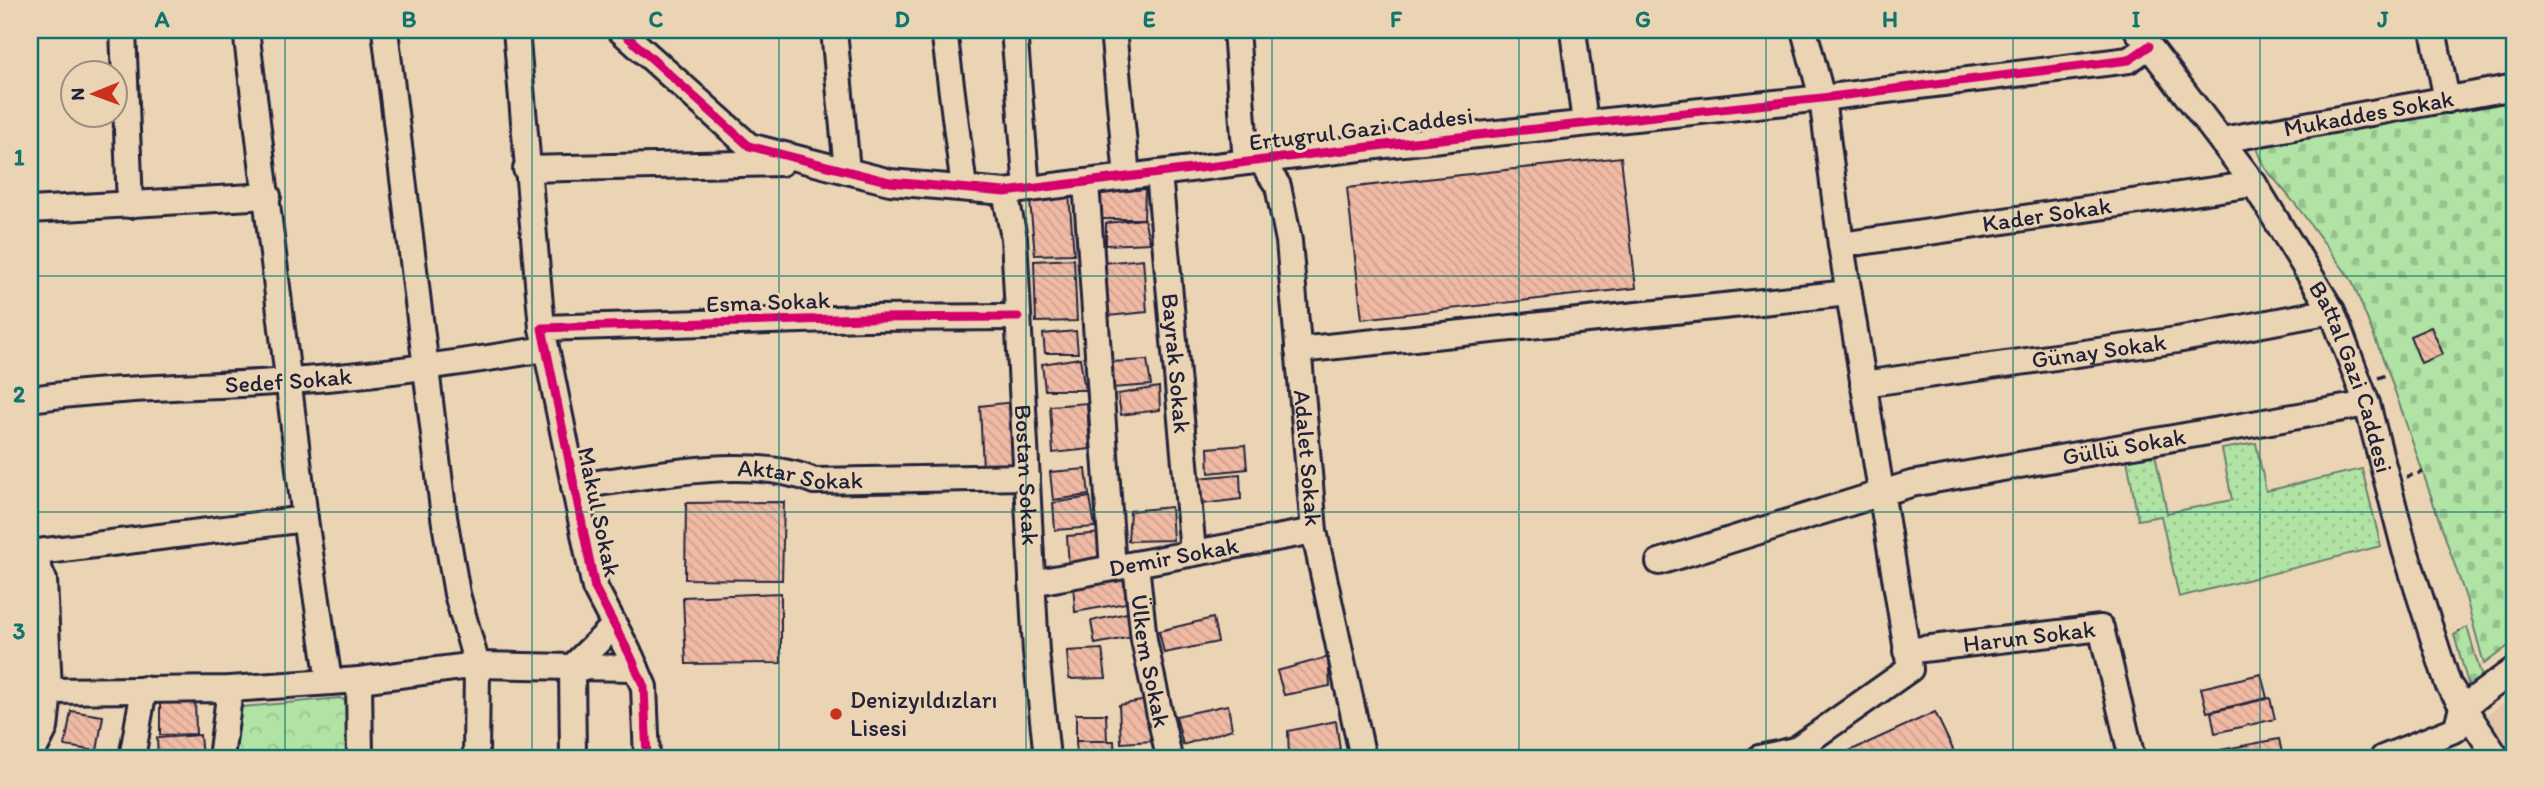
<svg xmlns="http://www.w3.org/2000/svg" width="2545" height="788" font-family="Itim,sans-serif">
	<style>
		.built { fill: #e4c5aa }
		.grass { fill: url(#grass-dots); stroke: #698270; stroke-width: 2 }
		.forest { fill: url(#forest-crowns); stroke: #698270; stroke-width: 2 }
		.cemetery { fill: url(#cemetery-stones); stroke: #698270; stroke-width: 2 }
		.building { fill: url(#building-back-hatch); stroke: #22223b; stroke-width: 2 }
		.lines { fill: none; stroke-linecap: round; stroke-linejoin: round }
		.minor-casing { stroke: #22223b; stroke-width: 30 }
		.path { stroke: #22223b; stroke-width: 3.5; stroke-dasharray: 7 5; stroke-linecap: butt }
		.minor { stroke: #ebd4b4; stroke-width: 24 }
		.cycleway-casing { stroke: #ebd4b4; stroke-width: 13 }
		.cycleway { stroke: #d6006c; stroke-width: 9 }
		.grid { fill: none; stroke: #0f766e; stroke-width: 2; stroke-opacity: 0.55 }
		.poi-dot { fill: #c8321e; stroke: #ebd4b4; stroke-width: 2.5 }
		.labels { text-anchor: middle; stroke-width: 6; stroke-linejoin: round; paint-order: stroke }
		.street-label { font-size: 24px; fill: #22223b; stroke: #ebd4b4 }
		.poi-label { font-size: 24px; fill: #22223b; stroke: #ebd4b4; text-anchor: start }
		.neatline { fill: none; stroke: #0f766e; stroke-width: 2.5 }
		.grid-label { font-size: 23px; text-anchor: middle; font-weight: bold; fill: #0f766e }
	</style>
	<defs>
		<pattern id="grass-dots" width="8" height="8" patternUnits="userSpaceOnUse" patternTransform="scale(1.75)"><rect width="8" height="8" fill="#b0e3a4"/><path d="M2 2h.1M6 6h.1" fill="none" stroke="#97c28e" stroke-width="1.8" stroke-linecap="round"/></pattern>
		<pattern id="forest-crowns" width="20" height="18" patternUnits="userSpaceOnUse" patternTransform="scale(1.75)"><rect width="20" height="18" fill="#b0e3a4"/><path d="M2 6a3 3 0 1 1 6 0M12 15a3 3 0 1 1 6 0" fill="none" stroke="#97c28e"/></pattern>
		<pattern id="cemetery-stones" width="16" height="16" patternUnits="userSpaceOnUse" patternTransform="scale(1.75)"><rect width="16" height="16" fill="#b0e3a4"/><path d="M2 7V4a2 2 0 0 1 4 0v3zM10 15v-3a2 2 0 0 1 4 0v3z" fill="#97c28e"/></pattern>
		<pattern id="building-back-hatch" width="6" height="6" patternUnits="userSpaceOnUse" patternTransform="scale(1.75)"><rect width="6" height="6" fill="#f0baa4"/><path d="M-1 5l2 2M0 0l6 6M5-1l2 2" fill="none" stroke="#cea08e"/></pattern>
	</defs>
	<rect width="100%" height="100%" fill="#ebd4b4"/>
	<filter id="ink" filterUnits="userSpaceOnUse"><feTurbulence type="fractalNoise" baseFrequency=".0143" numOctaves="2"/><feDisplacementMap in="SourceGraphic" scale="14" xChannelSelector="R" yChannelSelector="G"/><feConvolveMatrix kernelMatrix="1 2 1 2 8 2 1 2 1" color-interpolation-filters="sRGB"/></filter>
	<g filter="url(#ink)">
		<path class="built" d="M2515 693V758H2514L2487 716Z"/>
		<path class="grass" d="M2256 443 2266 491 2362 469 2381 546 2179 597 2161 516 2138 520 2127 459 2155 454 2167 513 2232 500 2222 449Z"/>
		<path class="forest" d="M340 698 347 702V758H230L236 712 242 707Z"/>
		<g class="cemetery">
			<path d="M2515 99V641L2484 664 2466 598 2389 374 2352 281 2297 206 2265 168 2257 148Z"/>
			<path d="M2467 627 2482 678 2469 687 2454 635Z"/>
		</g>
		<g class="building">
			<path d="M1621 157 1636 288 1362 319 1347 188Z"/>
			<path d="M1145 189 1144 219H1099V194Z"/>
			<path d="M1069 195 1074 254 1035 255 1030 201Z"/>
			<path d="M1144 219 1150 243 1106 245V223Z"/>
			<path d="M1074 259 1077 321 1036 322 1034 261Z"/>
			<path d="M1143 259 1147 312 1108 316 1104 263Z"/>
			<path d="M2431 327 2443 354 2421 363 2410 336Z"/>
			<path d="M1076 331 1078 353H1045L1043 334Z"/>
			<path d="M1080 358 1085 390H1045L1042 364Z"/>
			<path d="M1147 360 1151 385 1112 388 1111 362Z"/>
			<path d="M1159 387 1160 410 1121 415 1118 394Z"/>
			<path d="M1013 402 1016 467 983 469 980 406Z"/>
			<path d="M1087 403 1090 449 1053 453 1050 406Z"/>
			<path d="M1245 445 1247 469 1209 473 1208 448Z"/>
			<path d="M1086 469 1089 495 1053 500 1050 472Z"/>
			<path d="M1240 474 1241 499 1202 504 1199 478Z"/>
			<path d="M1090 497 1095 527 1055 530 1053 503Z"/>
			<path d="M784 502 782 580 685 579 686 503Z"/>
			<path d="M1171 507 1173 540 1128 541 1130 511Z"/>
			<path d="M1102 533 1106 561 1069 567 1067 536Z"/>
			<path d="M1123 576 1126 603 1075 612 1073 583Z"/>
			<path d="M781 593V663L686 664 683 597Z"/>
			<path d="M1127 613 1132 637 1095 644 1091 621Z"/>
			<path d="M1213 618 1218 642 1164 653 1159 631Z"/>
			<path d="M1102 649 1106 678 1069 679 1067 651Z"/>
			<path d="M1328 657 1330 686 1284 695 1277 671Z"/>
			<path d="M2261 674 2267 698 2207 712 2201 688Z"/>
			<path d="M2270 698 2275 719 2215 733 2211 712Z"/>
			<path d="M160 699H195L196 734 160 735Z"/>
			<path d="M1147 700 1153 741 1121 743 1119 705Z"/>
			<path d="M1228 705 1232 729 1183 745 1176 716Z"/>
			<path d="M71 711 103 716 97 751 65 746Z"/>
			<path d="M1935 712 1957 758H1834Z"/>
			<path d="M1076 714H1106L1107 741H1076Z"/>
			<path d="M1336 721 1340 750 1289 758 1288 731Z"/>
			<path d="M200 735 202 758H158L157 738Z"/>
			<path d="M2279 739 2283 758H2221L2220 750Z"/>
			<path d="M1076 741H1114L1115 758H1077Z"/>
			<path d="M1344 752 1345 758H1309Z"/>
		</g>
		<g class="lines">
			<g class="minor-casing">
				<g id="minor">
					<path d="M123 30 130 205"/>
					<path d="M246 30 305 519 329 682"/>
					<path d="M385 30 444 517 457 594 477 665 476 758"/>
					<path d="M516 30 542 328"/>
					<path d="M620 30 749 146 890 182 1005 192 1385 145 1822 98 2129 60 2149 46"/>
					<path d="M834 30 847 171"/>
					<path d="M944 30 964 188"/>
					<path d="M1014 30 1027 189"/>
					<path d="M1113 30 1127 177"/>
					<path d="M1236 30 1246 162"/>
					<path d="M1573 30 1585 123"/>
					<path id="s1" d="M2137 30 2254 184 2332 311 2367 404 2405 550 2448 684 2497 758"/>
					<path d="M2433 30 2447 100"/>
					<path id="s2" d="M2222 140 2515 87"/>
					<path id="s3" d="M1261 161 1278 186 1289 241 1314 531 1363 758"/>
					<path d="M526 169 781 163"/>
					<path id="s4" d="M1159 173 1193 553"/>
					<path d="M1086 182 1113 568"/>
					<path id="s5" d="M1005 192 1014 238 1036 652 1047 758"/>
					<path d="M30 210 268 196"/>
					<path id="s6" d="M1841 245 2254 184"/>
					<path d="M1298 350 1849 293"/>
					<path id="s7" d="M1863 384 2177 340 2332 311"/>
					<path id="s8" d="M30 399C117 387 203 387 291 381 376 375 460 363 545 349"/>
					<path id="s9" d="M574 486C645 478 749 453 814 481L1027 477"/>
					<path d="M30 553 305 519"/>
					<path id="s10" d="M1659 562 1911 484 2367 404"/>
					<path id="s11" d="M1136 564 1144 640 1169 758"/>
					<path id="s12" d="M1032 583 1314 531"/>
					<path id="s13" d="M1906 651 2101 628 2132 758"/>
					<path d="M359 680 360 758"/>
					<path d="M49 691 230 689 359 680 477 665 572 667 614 626"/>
					<path d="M2462 708 2515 669"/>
					<path d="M30 758 45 728 49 691 44 580 32 553"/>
					<path d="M132 758 144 689"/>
					<path d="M221 758 230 689"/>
					<path d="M573 758 572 667 636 668"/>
					<path d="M647 758 644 687 631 657 595 588 542 328 865 318 1018 317"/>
					<path d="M1759 758 1795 750 1910 669 1841 245 1822 98 1804 30"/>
					<path d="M2383 758 2456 729 2462 708"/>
				</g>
			</g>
			<g class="path">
				<path d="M2378 378 2389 374"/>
				<path d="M2406 477 2423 472"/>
				<path d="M2460 630V631"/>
			</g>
			<use href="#minor" class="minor"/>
			<g class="cycleway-casing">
				<g id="cycleway">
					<path d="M620 30 749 146 890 182 1005 192 1385 145 1822 98 2129 60 2149 46"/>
					<path d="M647 758 644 687 631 657 595 588 542 328 865 318 1018 317"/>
				</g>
			</g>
			<use href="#cycleway" class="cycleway"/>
		</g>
	</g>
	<path class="grid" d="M285 30V758M532 30V758M779 30V758M1026 30V758M1272 30V758M1519 30V758M1766 30V758M2013 30V758M2260 30V758M30 276H2515M30 512H2515"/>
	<circle class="poi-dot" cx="836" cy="714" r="7"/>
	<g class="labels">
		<g class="street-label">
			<text dy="8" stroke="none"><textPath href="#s2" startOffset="149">Mukaddes Sokak</textPath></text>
			<text transform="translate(1361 129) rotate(-7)" y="8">Ertugrul Gazi Caddesi</text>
			<text dy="8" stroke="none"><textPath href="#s6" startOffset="208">Kader Sokak</textPath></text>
			<text transform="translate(768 302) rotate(-2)" y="8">Esma Sokak</text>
			<text dy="8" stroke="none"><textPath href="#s7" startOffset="238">Günay Sokak</textPath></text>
			<text dy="8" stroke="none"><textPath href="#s4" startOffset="191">Bayrak Sokak</textPath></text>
			<text dy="8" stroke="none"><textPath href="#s1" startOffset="411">Battal Gazi Caddesi</textPath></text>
			<text dy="8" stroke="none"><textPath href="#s8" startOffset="259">Sedef Sokak</textPath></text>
			<text dy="8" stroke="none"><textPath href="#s10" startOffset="480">Güllü Sokak</textPath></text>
			<text dy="8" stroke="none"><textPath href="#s3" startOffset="304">Adalet Sokak</textPath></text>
			<text dy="8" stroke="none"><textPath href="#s9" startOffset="228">Aktar Sokak</textPath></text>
			<text dy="8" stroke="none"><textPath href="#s5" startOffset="284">Bostan Sokak</textPath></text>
			<text transform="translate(599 512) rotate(78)" y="8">Makul Sokak</text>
			<text dy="8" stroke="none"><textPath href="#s12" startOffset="144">Demir Sokak</textPath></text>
			<text dy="8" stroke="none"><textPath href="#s13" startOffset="124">Harun Sokak</textPath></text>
			<text dy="8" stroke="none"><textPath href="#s11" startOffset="98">Ülkem Sokak</textPath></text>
		</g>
		<g class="poi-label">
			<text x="850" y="708">Denizyıldızları<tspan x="850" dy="28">Lisesi</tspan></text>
		</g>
	</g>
	<rect width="2545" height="788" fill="none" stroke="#ebd4b4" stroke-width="77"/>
	<g transform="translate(94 94) rotate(269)"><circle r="33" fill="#ebd4b4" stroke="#9b8d84" stroke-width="2"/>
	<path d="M0-5L12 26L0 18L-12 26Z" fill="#c8321e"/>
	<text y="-10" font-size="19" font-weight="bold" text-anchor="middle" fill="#22223b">N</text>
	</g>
	<rect x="38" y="38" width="2468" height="712" class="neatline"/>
	<g class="grid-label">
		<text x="162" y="27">A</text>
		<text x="409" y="27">B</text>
		<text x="656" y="27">C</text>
		<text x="902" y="27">D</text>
		<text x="1149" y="27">E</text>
		<text x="1396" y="27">F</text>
		<text x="1643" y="27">G</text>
		<text x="1890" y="27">H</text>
		<text x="2136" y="27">I</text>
		<text x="2383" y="27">J</text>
		<text x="19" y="165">1</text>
		<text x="19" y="402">2</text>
		<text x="19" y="639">3</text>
	</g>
</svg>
